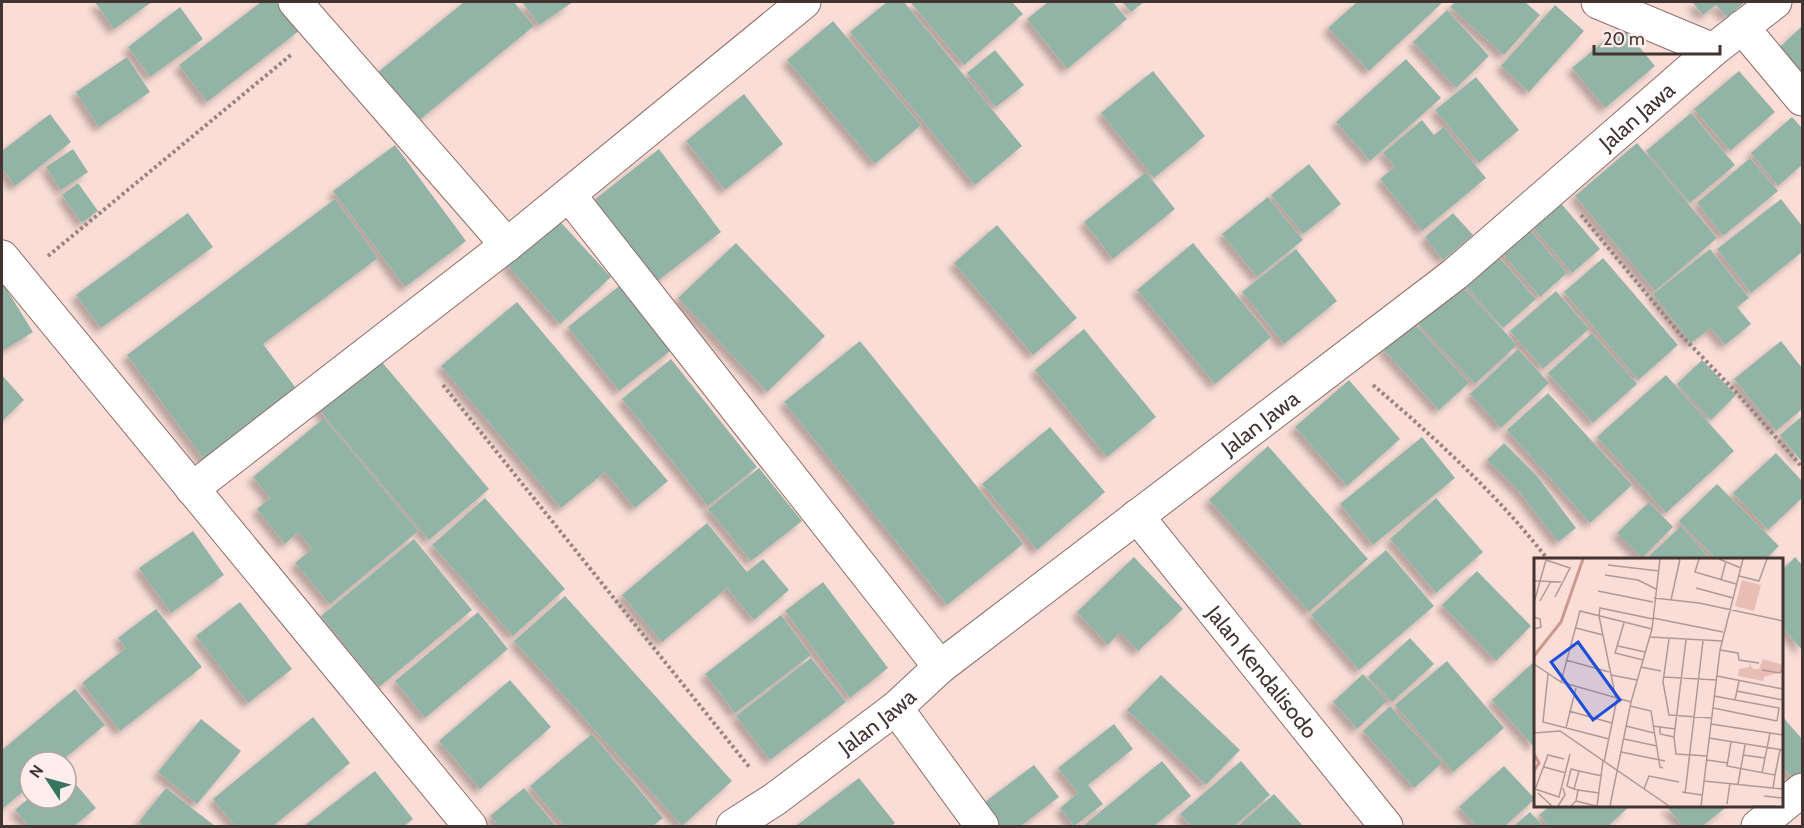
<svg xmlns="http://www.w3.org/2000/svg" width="1804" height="828" font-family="Cabin,sans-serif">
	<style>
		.building { fill: #92b4a6; filter: url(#shadow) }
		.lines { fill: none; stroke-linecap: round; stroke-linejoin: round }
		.minor-casing { stroke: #8e6d67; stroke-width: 35 }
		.path { stroke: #998480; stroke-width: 4; stroke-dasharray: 3 3; stroke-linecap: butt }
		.minor { stroke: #fff; stroke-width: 33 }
		.labels { text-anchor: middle; stroke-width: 4.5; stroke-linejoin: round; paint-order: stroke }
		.street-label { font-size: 22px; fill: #423431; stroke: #fdeeeb }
		.inset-river { fill: none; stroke: #cc998f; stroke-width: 3 }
		.inset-road { fill: none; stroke: #b09995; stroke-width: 1.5 }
		.view { fill: #1d4ed8; fill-opacity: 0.15; stroke: #1d4ed8; stroke-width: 3 }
		.inset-edge { fill: none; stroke: #423431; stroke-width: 3 }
	</style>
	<defs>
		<filter id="shadow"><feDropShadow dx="-5.5" dy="5.5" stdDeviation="3" flood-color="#0004"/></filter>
	</defs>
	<rect width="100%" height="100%" fill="#faddd7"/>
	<g class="building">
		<path d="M95 2H152L114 29Z"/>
		<path d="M261 2H276L299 31 207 102 179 65Z"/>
		<path d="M464 2H514L534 26 412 126 372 77Z"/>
		<path d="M522 2H573L539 25Z"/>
		<path d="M887 2H904L1022 146 975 185 850 32Z"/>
		<path d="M910 2H1012L1023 14 964 65Z"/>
		<path d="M1048 2H1113L1127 19 1067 69 1027 19Z"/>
		<path d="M1122 2H1144L1131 12Z"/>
		<path d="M1357 2H1443L1369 71 1328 28Z"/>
		<path d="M1455 2H1525L1540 15 1504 55 1450 7Z"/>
		<path d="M1692 2H1745L1727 17 1716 5 1703 15Z"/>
		<path d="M1555 5 1584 31 1529 92 1501 66Z"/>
		<path d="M180 7 203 39 150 77 128 47Z"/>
		<path d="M1447 10 1489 56 1456 88 1413 42Z"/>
		<path d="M833 21 921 125 875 164 787 60Z"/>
		<path d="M1622 26 1655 66 1605 108 1572 68Z"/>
		<path d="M1802 26V82L1775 52Z"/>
		<path d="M995 50 1024 85 996 107 967 73Z"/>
		<path d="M127 57 150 92 99 127 76 92Z"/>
		<path d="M1406 59 1441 98 1370 161 1336 122Z"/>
		<path d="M1153 71 1205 136 1154 178 1101 113Z"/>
		<path d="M1739 71 1775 112 1730 151 1694 109Z"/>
		<path d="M1476 77 1519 130 1479 163 1435 110Z"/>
		<path d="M744 94 783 144 725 190 686 141Z"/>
		<path d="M1691 113 1735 165 1690 203 1646 151Z"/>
		<path d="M50 114 71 142 15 186 2 168V151Z"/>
		<path d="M1792 117 1802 128V165L1778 186 1751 153Z"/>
		<path d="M1422 120 1434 135 1444 127 1486 178 1422 231 1380 179 1395 167 1383 153Z"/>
		<path d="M1637 143 1717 238 1655 291 1575 196Z"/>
		<path d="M395 145 466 241 405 287 333 191Z"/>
		<path d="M73 149 88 172 61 190 46 167Z"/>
		<path d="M659 149 721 232 651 286 589 204Z"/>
		<path d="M1750 158 1778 191 1723 236 1697 203Z"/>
		<path d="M1309 164 1341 204 1303 234 1271 195Z"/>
		<path d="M1146 172 1175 209 1113 259 1084 222Z"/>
		<path d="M78 183 98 211 82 223 62 195Z"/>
		<path d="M1268 197 1303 240 1257 277 1222 234Z"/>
		<path d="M335 199 378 258 263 344 298 391 205 461 127 355Z"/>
		<path d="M1781 199 1802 226V252L1751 293 1717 249Z"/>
		<path d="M1559 201 1600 249 1572 273 1531 225Z"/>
		<path d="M188 213 213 247 101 328 76 295Z"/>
		<path d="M1453 213 1473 235 1443 260 1425 237Z"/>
		<path d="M556 217 611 277 560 324 506 264Z"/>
		<path d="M997 225 1077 318 1033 355 954 263Z"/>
		<path d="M1528 228 1567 273 1540 297 1501 252Z"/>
		<path d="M736 243 825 336 767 392 678 298Z"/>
		<path d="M1193 243 1271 337 1215 384 1137 290Z"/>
		<path d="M1296 249 1337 301 1284 344 1242 292Z"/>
		<path d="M1710 249 1749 298 1737 307 1751 324 1725 345 1711 328 1691 343 1653 294Z"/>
		<path d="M1496 254 1536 299 1503 328 1463 283Z"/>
		<path d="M1603 258 1678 345 1638 380 1564 292Z"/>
		<path d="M2 282 33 332 2 351Z"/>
		<path d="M623 283 674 348 619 391 568 327Z"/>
		<path d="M1459 283 1517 345 1475 384 1417 323Z"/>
		<path d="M1556 291 1589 329 1543 369 1510 331Z"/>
		<path d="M517 302 668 481 635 508 605 472 561 508 441 366Z"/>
		<path d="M1412 321 1469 383 1439 410 1383 349Z"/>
		<path d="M1084 329 1156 417 1107 457 1035 370Z"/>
		<path d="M1592 333 1637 384 1593 423 1548 373Z"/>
		<path d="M860 341 1023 544 947 605 784 402Z"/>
		<path d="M1781 341 1802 368V409L1776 431 1734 379Z"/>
		<path d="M1518 349 1549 383 1501 428 1470 394Z"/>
		<path d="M376 355 489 489 429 540 316 406Z"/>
		<path d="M671 359 757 467 708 506 622 399Z"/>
		<path d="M1702 360 1736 395 1711 420 1677 384Z"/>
		<path d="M2 375 24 400 2 421Z"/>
		<path d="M1666 375 1734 451 1666 513 1597 437Z"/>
		<path d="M1349 380 1400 439 1347 486 1295 427Z"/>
		<path d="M1548 393 1632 485 1590 523 1507 430Z"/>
		<path d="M1802 416V462L1780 435Z"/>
		<path d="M324 418 418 531 330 604 295 563 312 549 298 532 285 544 257 509 270 498 253 477Z"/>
		<path d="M1050 427 1105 492 1037 550 982 484Z"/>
		<path d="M1422 437 1455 478 1373 545 1340 504Z"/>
		<path d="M1504 443 1537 476 1576 528 1558 542 1518 490 1487 460Z"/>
		<path d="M1268 446 1368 559 1309 612 1209 500Z"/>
		<path d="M1776 453 1802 481V498L1768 530 1733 493Z"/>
		<path d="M759 468 802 521 751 561 708 509Z"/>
		<path d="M1717 484 1779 546 1765 560H1717L1679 521Z"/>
		<path d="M485 498 565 589 513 636 432 545Z"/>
		<path d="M1436 498 1483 552 1436 593 1390 539Z"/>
		<path d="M1649 502 1673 527 1642 558 1617 533Z"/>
		<path d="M707 523 747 572 763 559 789 590 754 620 727 588 662 642 622 595Z"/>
		<path d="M1681 526 1711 560H1645Z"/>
		<path d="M193 531 224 575 171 613 139 568Z"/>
		<path d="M414 539 472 610 379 687 321 616Z"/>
		<path d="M1386 550 1434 606 1359 670 1311 615Z"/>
		<path d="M1134 557 1183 609 1138 651 1120 632 1108 645 1077 612Z"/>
		<path d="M1795 557 1802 565V650L1782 627V570Z"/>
		<path d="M1477 571 1531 626 1496 661 1442 605Z"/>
		<path d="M823 582 888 668 850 698 785 611Z"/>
		<path d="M565 596 732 781 682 826 514 641Z"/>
		<path d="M240 602 292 669 248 703 196 636Z"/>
		<path d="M156 609 202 667 120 731 82 683 126 648 118 638Z"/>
		<path d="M478 612 508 649 425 718 395 681Z"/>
		<path d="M781 615 811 655 735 713 705 674Z"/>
		<path d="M1410 638 1434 664 1392 702 1368 677Z"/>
		<path d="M811 658 846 702 770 760 736 716Z"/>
		<path d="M1536 660V743L1533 746 1492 700Z"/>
		<path d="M1447 661 1504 728 1453 772 1395 705Z"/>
		<path d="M1363 674 1387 701 1357 729 1333 702Z"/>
		<path d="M1161 675 1240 750 1206 785 1127 710Z"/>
		<path d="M510 680 551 727 480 789 439 741Z"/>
		<path d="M75 689 105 725 60 762H30V786L2 809V750Z"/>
		<path d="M1390 706 1442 763 1414 788 1363 731Z"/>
		<path d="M1782 716 1802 739V773L1794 780 1782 767Z"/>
		<path d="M313 717 350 763 273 826H235L213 799Z"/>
		<path d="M201 719 241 751 197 804 158 772Z"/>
		<path d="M1114 724 1133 749 1088 785 1103 804 1074 826 1060 808 1078 793 1058 768Z"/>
		<path d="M592 734 663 818 653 826H564L530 786Z"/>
		<path d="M1162 761 1191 796 1154 826H1083Z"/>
		<path d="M1241 761 1270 795 1234 826H1191L1180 814Z"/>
		<path d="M1034 765 1059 797 1021 826H991L977 808Z"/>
		<path d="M1504 766 1535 799 1505 826H1476L1459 807Z"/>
		<path d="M375 771 413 819 404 826H304Z"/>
		<path d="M66 773 96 808 74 826H29L15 810 29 798H66Z"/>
		<path d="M859 778 895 823 891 826H796Z"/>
		<path d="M166 788 215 826H145L139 822Z"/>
		<path d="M524 788 556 826H499L490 816Z"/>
		<path d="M1274 794 1303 826H1238Z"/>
		<path d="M1550 806H1630L1608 826H1549L1539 815Z"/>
		<path d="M1666 806H1728L1702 826H1683Z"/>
		<path d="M1530 812 1543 826H1514Z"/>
	</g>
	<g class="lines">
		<g class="minor-casing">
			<g id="minor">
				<path d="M295 2 507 245"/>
				<path d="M1598 2 1713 50"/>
				<path d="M1742 27 1802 99"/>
				<path d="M569 195 940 667"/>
				<path d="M2 257 470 826"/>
				<path d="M192 489 507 245 804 2"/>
				<path id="s1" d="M1137 516 1386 826"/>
				<path d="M896 708 982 826"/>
				<path id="s2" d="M733 826 775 799 896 708 940 667 1455 274 1713 50 1775 2"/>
				<path d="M1758 826 1802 790"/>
			</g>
		</g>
		<g class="path">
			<path d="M1581 215 1679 333 1735 391 1802 467"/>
			<path d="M48 256 292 54"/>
			<path d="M443 385 750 768"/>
			<path d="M1373 385C1434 437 1499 496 1548 560"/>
		</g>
		<use href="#minor" class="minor"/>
	</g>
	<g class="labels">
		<g class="street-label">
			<text dy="8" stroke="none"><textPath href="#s2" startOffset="1150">Jalan Jawa</textPath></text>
			<text dy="8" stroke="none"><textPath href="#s2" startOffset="664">Jalan Jawa</textPath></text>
			<text dy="8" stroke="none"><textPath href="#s1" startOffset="200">Jalan Kendalisodo</textPath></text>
			<text dy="8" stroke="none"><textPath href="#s2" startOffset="178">Jalan Jawa</textPath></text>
		</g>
	</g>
	<g transform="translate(1534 558)">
		<rect width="249" height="249" fill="#faddd7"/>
		<path d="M208 22 227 27 220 53 201 48ZM229 101 249 107 247 114 230 119 229 123 204 118 205 111 215 109 216 105 219 111H225Z" fill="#e7bdb4"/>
		<path class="inset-river" d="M0 98 27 64 49 1M0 196 5 205 0 213"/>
		<path class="inset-road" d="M165 1 161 14 202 26M185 1 207 10M12 2 36 10 21 39M74 7 125 13M71 17 104 22 122 31M205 18 225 23 233 1M187 22 192 3M0 23H6L12 2M162 30 199 40M64 33 119 44M120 40 165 45 249 63M137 42 146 1M6 43 17 23M0 45 6 23 27 24M0 59 6 61 7 69 0 71M119 60 189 74M90 65 81 95 109 102M42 70 69 77M116 79 188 83M135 81 129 124 135 157 178 160M152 82 140 179 142 196 173 198M84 88 111 94M186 92 204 95 205 102 225 105M32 102 75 114M0 106 27 124 97 144M107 109 127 113M228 112 246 115 249 109M14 116 9 164 75 181M77 117 103 122M183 118 249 131M130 119 182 122M27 124 46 53 118 71M203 133 249 142M180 138 245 150 243 163M82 141 65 58 66 50 119 61M201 142 205 123M96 148 117 153 126 209 129 210M179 150 243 163M35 153 78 165M177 166 249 177M92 168 120 175M119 168 141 171M126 169V176L140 179M32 170 42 130M0 175 26 173 135 248M175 180 249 192M90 181 123 188M197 184 193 208 241 217 239 230M87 194 131 203M209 197 231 200M173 202 194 205M70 204 83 141M10 209 32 215M45 213 68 218M228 215 236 175M241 217 246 192M170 223 249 231M204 226 211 187M1 231 25 239 36 196M110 231 115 218 145 224M44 232 65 235M0 234 14 197 30 201M148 234 168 237M4 235 18 248M151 236 169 83M230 238 249 240M42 243 62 248M193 246 196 225M24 248 31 237 29 230M37 248 42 243 44 232 40 231 45 213 37 211 33 228 40 231M63 248 69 203M76 248 97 144 118 71 126 1M167 248 186 92 209 1M218 248H242"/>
		<path class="view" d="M44 84 86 142 59 162 17 104Z"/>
		<rect width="249" height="249" class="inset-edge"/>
	</g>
	<rect width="1804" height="828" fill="none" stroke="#423431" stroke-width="6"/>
	<g transform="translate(48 780) rotate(306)"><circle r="28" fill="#fdeeeb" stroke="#b2a4a1" stroke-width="1.5"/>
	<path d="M0-4.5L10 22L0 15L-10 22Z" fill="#38755f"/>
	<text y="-9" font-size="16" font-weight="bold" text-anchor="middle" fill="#423431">N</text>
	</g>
	<path d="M1594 45v9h126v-9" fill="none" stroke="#423431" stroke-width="3"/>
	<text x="1603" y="45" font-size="18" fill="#423431" stroke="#fdeeeb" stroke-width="4.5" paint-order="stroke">20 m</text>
</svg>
